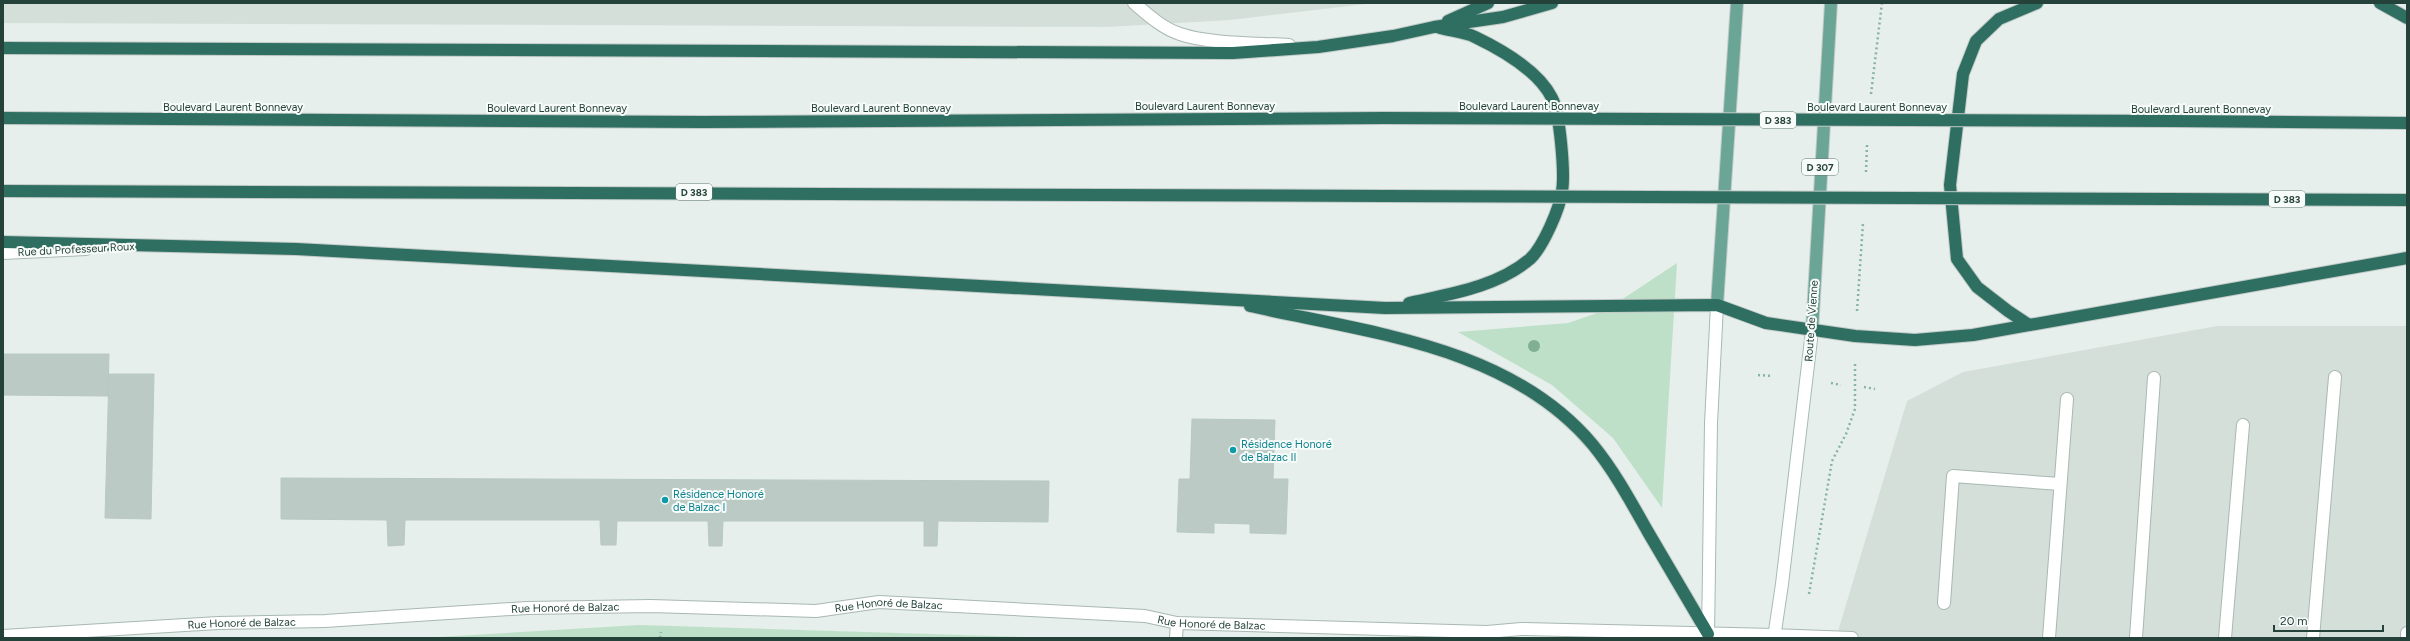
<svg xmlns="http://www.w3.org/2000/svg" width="2410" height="641" font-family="Figtree,sans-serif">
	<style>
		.built { fill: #d4dfda }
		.green { fill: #bfe0c8 }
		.building { fill: #bbcac4; stroke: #b8c9c2 }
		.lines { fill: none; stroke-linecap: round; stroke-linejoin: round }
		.lane-casing { stroke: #a8b8b2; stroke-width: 14 }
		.street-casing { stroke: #a8b8b2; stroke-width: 14 }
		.secondary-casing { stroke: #a4bbb3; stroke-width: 14 }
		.primary-casing { stroke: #c2cac8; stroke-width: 14 }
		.highway-casing { stroke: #c2cac8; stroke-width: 14 }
		.path { stroke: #86b3a5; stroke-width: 2.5; stroke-dasharray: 2 3; stroke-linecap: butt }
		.lane { stroke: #fff; stroke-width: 12 }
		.street { stroke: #fff; stroke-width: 12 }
		.secondary { stroke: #fff; stroke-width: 12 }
		.primary { stroke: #6aa596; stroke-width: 12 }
		.highway { stroke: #2f6f62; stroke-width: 12 }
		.highway-bridge-casing { stroke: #c2cac8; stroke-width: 14; stroke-linecap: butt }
		.highway-bridge { stroke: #2f6f62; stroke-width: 12 }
		.tree { fill: #80af93 }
		.culture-dot { fill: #0f9aa8; stroke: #f7fbf9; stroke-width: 1.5 }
		.labels { text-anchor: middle; stroke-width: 4; stroke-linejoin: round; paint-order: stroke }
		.shield { fill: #f7fbf9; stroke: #637a73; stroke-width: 1 }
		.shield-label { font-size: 10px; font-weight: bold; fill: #24423a }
		.street-label { font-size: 11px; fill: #24423a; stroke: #f7fbf9 }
		.culture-label { font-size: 11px; fill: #0d838f; stroke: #f7fbf9; text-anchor: start }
	</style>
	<rect width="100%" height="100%" fill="#e6efeb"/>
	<g class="built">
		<path d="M3 3H1375L1230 20 1106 27 3 23Z"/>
		<path d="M2217 326H2407V638H1836L1907 401 1963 372Z"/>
	</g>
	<g class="green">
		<path d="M1677 263 1662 508 1613 438 1552 385 1458 332 1568 323 1606 310Z"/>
		<path d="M639 625 1060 638H422Z"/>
	</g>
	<g class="building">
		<path d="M3 354H109L108 396 3 395Z"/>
		<path d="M109 374H154L151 519 105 518Z"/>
		<path d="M1192 419 1275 420 1273 479H1288L1286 534 1250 533V524L1214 523V533L1177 532 1179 479H1190Z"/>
		<path d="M281 478 1049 481 1048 522 938 521 937 546H924V521H723L722 546H709L708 521H617L616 545H601L600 520H405L404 545 388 546 387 520 281 519Z"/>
	</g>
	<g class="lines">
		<g class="lane-casing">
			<g id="lane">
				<path d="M1944 603 1953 476 2060 484"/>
				<path d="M1774 635 1852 638"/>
				<path d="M1176 638 1177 623"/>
				<path d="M2049 638 2067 399"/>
				<path d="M2136 638 2154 378"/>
				<path d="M2225 638 2243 425"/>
				<path d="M2313 638 2335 377"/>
				<path d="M2407 638V633"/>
			</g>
		</g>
		<g class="street-casing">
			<g id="street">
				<path d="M1134 3C1148 15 1162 28 1180 34 1209 44 1258 43 1289 45"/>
				<path d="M3 253 86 249"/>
				<path id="s1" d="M3 636 218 623 325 621 527 608 651 606 816 611 879 602 1145 616 1177 623 1487 632 1521 629 1774 635"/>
			</g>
		</g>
		<g class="secondary-casing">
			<g id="secondary">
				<path d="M1708 638 1711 423 1717 305"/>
				<path d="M1774 638 1782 584 1812 331"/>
			</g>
		</g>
		<g class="primary-casing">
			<g id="primary">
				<path d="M1717 305 1737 3"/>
				<path d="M1812 331 1831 3"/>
			</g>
		</g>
		<g class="highway-casing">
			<g id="highway">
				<path d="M2380 3 2407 18"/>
				<path d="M1448 21 1488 3"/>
				<path d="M3 48 1233 53 1318 47 1393 36 1434 27 1503 17 1552 3"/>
				<path d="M3 118 702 122 1384 118"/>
				<path d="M2172 121 2407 123"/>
				<path d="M3 191 1385 196"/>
				<path d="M2167 199 2407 200"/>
				<path d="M3 242 296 249 1385 308 1717 305 1766 323 1855 336 1915 340 1973 335 2407 258"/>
				<path d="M1409 303C1450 294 1497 287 1530 259 1543 247 1560 208 1562 191 1565 174 1560 113 1552 98 1538 70 1502 50 1475 37 1465 32 1451 31 1440 28"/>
				<path d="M1250 306C1370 333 1510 346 1593 445 1615 472 1631 502 1648 532 1668 566 1688 600 1708 634"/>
				<path d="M2029 325 2008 311 1977 287 1957 259 1950 185 1963 74 1976 41 1999 19 2037 3"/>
			</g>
		</g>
		<g class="path">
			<path d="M1871 94 1882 3"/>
			<path d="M1866 172 1867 145"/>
			<path d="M1857 311 1863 223"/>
			<path d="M1758 375 1772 376"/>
			<path d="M1831 383 1841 385"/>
			<path d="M1864 387 1875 389"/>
			<path d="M1809 594 1832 461 1846 434 1855 409V362"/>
			<path d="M660 638 661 632"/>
		</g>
		<use href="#lane" class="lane"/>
		<use href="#street" class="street"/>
		<use href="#secondary" class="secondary"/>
		<use href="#primary" class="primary"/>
		<use href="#highway" class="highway"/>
		<g class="highway-bridge-casing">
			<g id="highway-bridge">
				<path d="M1384 118 2172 121"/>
				<path d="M1385 196 2167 199"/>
			</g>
		</g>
		<use href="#highway-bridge" class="highway-bridge"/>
	</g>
	<circle class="tree" cx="1534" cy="346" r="6"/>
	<g class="culture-dot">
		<circle cx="1233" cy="450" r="4"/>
		<circle cx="665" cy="500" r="4"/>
	</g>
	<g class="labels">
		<g class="shield">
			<rect x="1760" y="112" width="36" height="16" rx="3"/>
			<rect x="1802" y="159" width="36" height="16" rx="3"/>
			<rect x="676" y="184" width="36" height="16" rx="3"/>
			<rect x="2269" y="191" width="36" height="16" rx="3"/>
		</g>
		<g class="shield-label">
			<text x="1778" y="124">D 383</text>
			<text x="1820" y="171">D 307</text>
			<text x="694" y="196">D 383</text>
			<text x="2287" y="203">D 383</text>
		</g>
		<g class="street-label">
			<text x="1205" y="110">Boulevard Laurent Bonnevay</text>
			<text x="1529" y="110">Boulevard Laurent Bonnevay</text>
			<text x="233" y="111">Boulevard Laurent Bonnevay</text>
			<text x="1877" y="111">Boulevard Laurent Bonnevay</text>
			<text x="557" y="112">Boulevard Laurent Bonnevay</text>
			<text x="881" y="112">Boulevard Laurent Bonnevay</text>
			<text x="2201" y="113">Boulevard Laurent Bonnevay</text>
			<text transform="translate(76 249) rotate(-3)" y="4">Rue du Professeur Roux</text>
			<text transform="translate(1811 321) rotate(-86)" y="4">Route de Vienne</text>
			<text dy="4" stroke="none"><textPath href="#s1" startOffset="887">Rue Honoré de Balzac</textPath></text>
			<text dy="4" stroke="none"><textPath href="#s1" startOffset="563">Rue Honoré de Balzac</textPath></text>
			<text dy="4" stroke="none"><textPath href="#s1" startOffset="1211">Rue Honoré de Balzac</textPath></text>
			<text dy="4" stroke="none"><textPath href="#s1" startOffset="239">Rue Honoré de Balzac</textPath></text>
		</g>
		<g class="culture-label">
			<text x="1241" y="448">Résidence Honoré<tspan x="1241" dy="13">de Balzac II</tspan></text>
			<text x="673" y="498">Résidence Honoré<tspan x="673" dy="13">de Balzac I</tspan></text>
		</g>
	</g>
	<rect width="2410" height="641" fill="none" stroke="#24423a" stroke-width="8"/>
	<path d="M2274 625v6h109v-6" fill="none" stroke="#24423a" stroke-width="2"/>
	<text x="2280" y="625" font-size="12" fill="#24423a" stroke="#f7fbf9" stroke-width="3" paint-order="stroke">20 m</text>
</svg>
